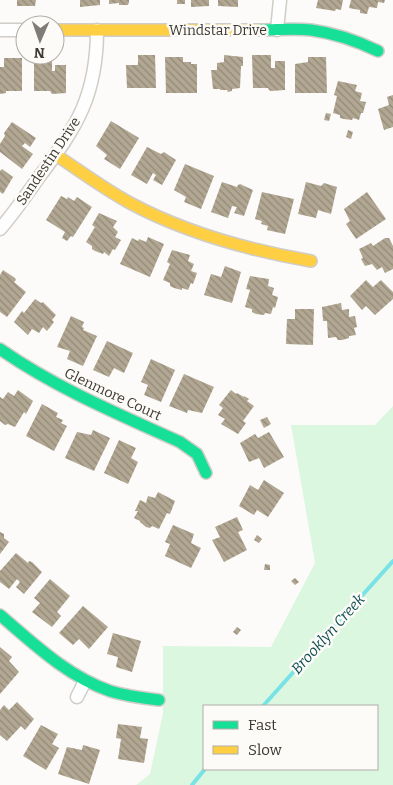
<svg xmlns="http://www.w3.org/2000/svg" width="393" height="785" font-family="Bitter,serif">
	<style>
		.green { fill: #dcf7df; fill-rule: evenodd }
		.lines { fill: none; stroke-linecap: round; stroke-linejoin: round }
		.stream { stroke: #78e2e7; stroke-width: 4 }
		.building { fill: url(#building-back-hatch) }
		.street-casing { stroke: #d0cdc9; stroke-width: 15 }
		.fast-casing { stroke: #d0cdc9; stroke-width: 14 }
		.slow-casing { stroke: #d0cdc9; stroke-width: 14 }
		.street { stroke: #fffefe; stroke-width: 12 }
		.fast { stroke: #16e098; stroke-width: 11 }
		.slow { stroke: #ffcf43; stroke-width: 11 }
		.labels { text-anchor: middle; stroke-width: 5; stroke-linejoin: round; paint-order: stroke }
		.street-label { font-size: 14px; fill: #3c3831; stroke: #fdfbf8 }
		.water-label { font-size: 15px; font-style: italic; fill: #0f5053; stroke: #fdfbf8 }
	</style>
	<defs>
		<pattern id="building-back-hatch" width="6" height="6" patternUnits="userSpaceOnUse" patternTransform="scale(1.25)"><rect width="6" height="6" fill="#b2a792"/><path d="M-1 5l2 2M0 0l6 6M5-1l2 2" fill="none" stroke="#928978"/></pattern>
	</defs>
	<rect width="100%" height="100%" fill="#fcfbf9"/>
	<path class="green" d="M393 406V785H136L150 774 163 713V646L271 647 315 563 291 425H375ZM204 706H377V769H204Z"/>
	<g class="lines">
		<g class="stream">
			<path d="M263 706 393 561"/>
			<path d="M192 785 205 769"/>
		</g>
	</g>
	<g class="building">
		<path d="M17 0H36L35 6H17Z"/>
		<path d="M80 0H100V5L80 7Z"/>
		<path d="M109 0H129V2L128 5H119V3L109 4Z"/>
		<rect x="177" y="0" width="8" height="4"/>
		<path d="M191 0H209V6L191 7Z"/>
		<path d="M218 0H238V7L218 6Z"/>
		<path d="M318 0H343L341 10 336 9 335 11 316 8Z"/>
		<path d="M351 0H385L384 3 378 2 377 8 369 7 367 14 360 13V10L349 8Z"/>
		<path d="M138 55H155L156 88H127L126 65H138Z"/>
		<path d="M224 55 243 57V66H241L240 88 232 89V91L228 92 227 90H220V89H213L211 70H217V63L224 62Z"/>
		<path d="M252 55H271V68H275V61H285V90L271 91 269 90 268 88H253Z"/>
		<path d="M165 57H183V62H191V64H197V93H166Z"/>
		<path d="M308 57H326L327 93H295V64L308 62Z"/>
		<path d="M4 58H22V91H6V93L0 94V67H4Z"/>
		<path d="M34 58H52V71H55V65H66V93L52 94 50 91H34Z"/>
		<path d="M338 81 357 85 355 91 362 93 360 101 366 102 363 113H361L359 120 353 118 352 120 344 119 340 118V115L333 113 337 96 334 95Z"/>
		<path d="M393 95V127L384 130 378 109 389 105 387 97Z"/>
		<path d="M326 113 331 114 329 121 324 120Z"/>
		<path d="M111 121 139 138 120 169 104 159 107 155 96 146Z"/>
		<path d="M12 122 36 138 30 147 25 143 22 146 33 154 22 169 0 152V144L5 136 4 133Z"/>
		<path d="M348 130 353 132 351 139 346 137Z"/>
		<path d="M147 147 161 154 164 152 176 160 162 185 153 180 156 175 153 173 147 184 131 175Z"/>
		<path d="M185 164 214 176 201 209 184 202 186 197 174 190Z"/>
		<path d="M2 169 13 177 3 194 0 192V171Z"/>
		<path d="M222 182 237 187 238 185 240 184 253 190 244 216 234 213 237 207 232 206 228 218 211 212Z"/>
		<path d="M306 182 321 186 324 183 337 187 331 214 318 210 316 218 298 214Z"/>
		<path d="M262 192 294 199 285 234 267 230 268 226 261 224 262 221 255 219Z"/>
		<path d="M367 192 386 219 356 239 346 224 350 221 344 209Z"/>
		<path d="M61 196 67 199 68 197 74 201 77 197 92 207 73 237 71 236 67 241 62 238 65 232 46 220Z"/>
		<path d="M99 213 117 221 113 227 118 232 115 237 121 240 115 250 113 249 109 256 104 252 103 254 95 251 92 249V246L86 242 95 227 92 225Z"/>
		<path d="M148 237 164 244 150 277 120 264 132 238 138 241 139 239 146 242Z"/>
		<path d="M385 238H389L393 246V269L385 273 382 267 377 270 372 264 365 266 361 259 363 258 359 249 371 243 373 246Z"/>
		<path d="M172 250 190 255 188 261 194 264 191 271 197 273 193 284 191 283 188 290 182 288V290L174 288 170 286V283L163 280 170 264 167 262Z"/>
		<path d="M225 266 241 272 232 303 204 295 211 274 221 277Z"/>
		<path d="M3 270 15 278 16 280 14 282 26 292 7 317 0 312V275Z"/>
		<path d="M250 276 269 279 268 286 274 288 272 295 278 297 275 308 273 307 271 314 265 313 264 315 256 314 252 312V309L245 307 250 290 246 289Z"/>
		<path d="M366 280 373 287 381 280 393 292V299L375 315 366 306 362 310 350 296Z"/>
		<path d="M35 299 41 303 43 302 56 315 52 320 54 322 47 331 43 327 39 333 32 329 28 335 14 322 22 311 24 313Z"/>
		<path d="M341 303 342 310 349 309V317L355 316 357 327 354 328 356 335 349 336V338L342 340H338L336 337 328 338 327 321H323L322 307Z"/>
		<path d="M295 309H314L313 345 286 344 287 319H295Z"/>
		<path d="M71 316 84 322 82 327 84 328 83 330 97 336 83 366 67 359 70 351 57 347Z"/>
		<path d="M107 341 133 353 124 373 114 368 109 377 93 370Z"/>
		<path d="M151 359 175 370 161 402 144 395 148 385 141 382Z"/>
		<path d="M184 374 214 387 202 413 188 410 187 413 169 406Z"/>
		<path d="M18 390 33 401 26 414 24 412 15 427 8 424 5 425 0 421V397L3 399 8 392 14 396Z"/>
		<path d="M231 390 236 394 237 393 244 397V396L249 399 247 401 254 406 243 421 246 423 238 434 221 424 225 419 218 415 223 408 219 405Z"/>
		<path d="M42 404 58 413 56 417 63 420 61 423 67 426 54 451 26 436Z"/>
		<path d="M267 417 271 424 264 428 260 420Z"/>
		<path d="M93 430 110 438 94 471 65 458 77 432 91 435Z"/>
		<path d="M269 432 284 457 264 468 259 458 249 462 240 443 255 434 258 438Z"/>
		<path d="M119 440 136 448 131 458 138 462 128 484 104 473Z"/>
		<path d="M264 480 284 493 268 517 257 510 254 515 239 506 250 485 258 490Z"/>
		<path d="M158 492 175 501 170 514 167 513 159 529 152 526 150 528 146 527 140 522V521L134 518 138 511H135L140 500 146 503 148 496 155 498Z"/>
		<path d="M237 517 243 530 238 532 247 550 224 562 212 540 220 537 215 527Z"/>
		<path d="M173 525 194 534 191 543 201 548 191 568 165 556 170 544 165 542Z"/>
		<path d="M0 532 4 534V538L9 542 0 554Z"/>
		<path d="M257 535 262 539 259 543 254 540Z"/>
		<path d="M16 553 28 563 29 561 32 562 42 572 24 594 16 587 20 582 17 579 9 589 0 582V571Z"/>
		<path d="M265 564 270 565V570H264Z"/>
		<path d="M295 578 299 582 295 585 291 581Z"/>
		<path d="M50 579 70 596 57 612 61 616 52 627 32 612 40 603 34 598Z"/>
		<path d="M83 606 108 627 89 649 79 639 73 645 59 633Z"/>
		<path d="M237 627 241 630 237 635 233 632Z"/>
		<path d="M113 633 141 641 132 672 116 667 118 657 107 654Z"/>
		<path d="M0 647 12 657 9 661 19 672 0 694Z"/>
		<path d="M17 702 34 719 25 730 21 726 7 741 0 735V710L4 705 9 710Z"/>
		<path d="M118 724 142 727 140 738 148 739 144 763 118 759 121 739 116 738Z"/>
		<path d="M41 725 58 734 52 744 59 748 46 770 23 756Z"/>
		<path d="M83 745 100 750 89 784 58 774 67 747 82 750Z"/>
	</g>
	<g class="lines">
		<g class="street-casing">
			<g id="street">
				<path d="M0 30H25"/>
				<path d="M277 30 280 0"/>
				<path d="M0 229C14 213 27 194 39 177 77 127 97 95 97 30"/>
				<path d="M77 697 85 681"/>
			</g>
		</g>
		<g class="fast-casing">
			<g id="fast">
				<path d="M260 30C277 30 295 28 311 30 334 33 357 41 378 51"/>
				<path d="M0 349C56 388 118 414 180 442L197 454 206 473"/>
				<path d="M0 615C34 644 67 676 110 691 126 696 142 698 159 700"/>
			</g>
		</g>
		<g class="slow-casing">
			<g id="slow">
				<path d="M55 30H260"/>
				<path d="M56 155C80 171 104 189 130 203 186 233 248 250 311 261"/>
			</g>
		</g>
		<use href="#street" class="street"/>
		<use href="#fast" class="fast"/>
		<use href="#slow" class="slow"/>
	</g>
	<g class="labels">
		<g class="street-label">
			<text x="218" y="35">Windstar Drive</text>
			<text transform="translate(48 161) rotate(-56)" y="5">Sandestin Drive</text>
			<text transform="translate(113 394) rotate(25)" y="5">Glenmore Court</text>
		</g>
		<g class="water-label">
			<text transform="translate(328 634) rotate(-48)" y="5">Brooklyn Creek</text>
		</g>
	</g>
	<rect x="203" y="705" width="175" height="65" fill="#fdfbf8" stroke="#b0ada8"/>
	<rect x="213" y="721" width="25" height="8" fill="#16e098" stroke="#b0ada8"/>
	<text x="248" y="730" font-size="15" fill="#3c3831">Fast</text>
	<rect x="213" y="746" width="25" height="8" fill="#ffcf43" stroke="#b0ada8"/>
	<text x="248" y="755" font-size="15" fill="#3c3831">Slow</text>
	<g transform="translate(40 40) rotate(182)"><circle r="24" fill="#fdfbf8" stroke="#b0ada8"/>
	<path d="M0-4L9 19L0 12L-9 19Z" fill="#7f7c77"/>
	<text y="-8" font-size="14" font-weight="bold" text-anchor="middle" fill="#3c3831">N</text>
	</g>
</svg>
